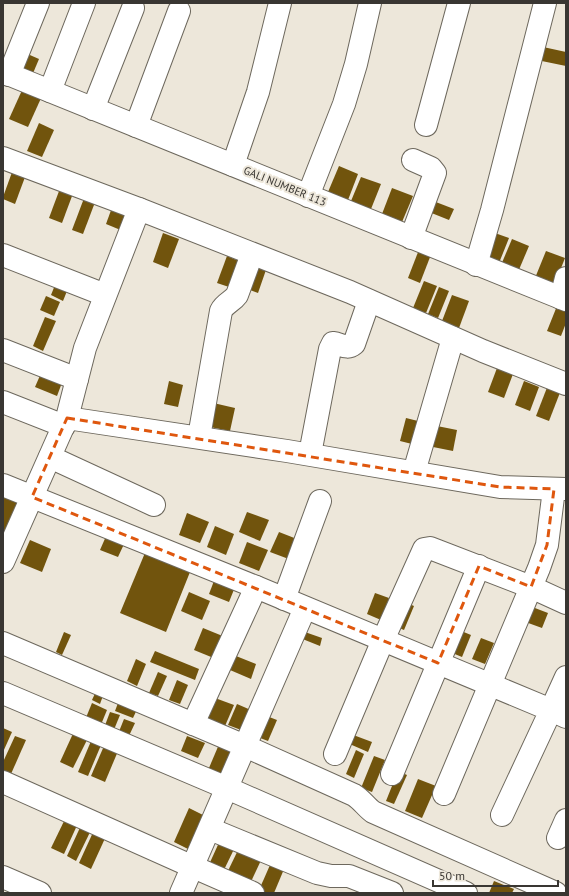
<svg xmlns="http://www.w3.org/2000/svg" width="569" height="896" font-family="'PT Sans',sans-serif">
	<style>
		.building { fill: #71540d }
		.lines { fill: none; stroke-linecap: round; stroke-linejoin: round }
		.minor-casing { stroke: #6d685d; stroke-width: 24 }
		.minor { stroke: #fff; stroke-width: 22 }
		.marked { fill: none; stroke: #df570e; stroke-width: 3; stroke-dasharray: 8 5; stroke-linejoin: round }
		.labels { text-anchor: middle; stroke-width: 4; stroke-linejoin: round; paint-order: stroke }
		.street-label { font-size: 11px; fill: #393632; stroke: #ede7da }
	</style>
	<rect width="100%" height="100%" fill="#ede7da"/>
	<g class="building">
		<path d="M534 45 566 52V66L532 59Z"/>
		<path d="M23 52 39 59 31 78 15 71Z"/>
		<path d="M23 88 42 96 28 127 9 119Z"/>
		<path d="M39 123 54 130 42 157 27 151Z"/>
		<path d="M15 164 28 169 15 204 3 199V197Z"/>
		<path d="M339 166 358 174 348 200 328 192Z"/>
		<path d="M361 177 381 184 371 209 351 201Z"/>
		<path d="M62 183 75 188 62 223 49 218Z"/>
		<path d="M392 188 413 196 402 222 382 214Z"/>
		<path d="M86 193 97 197 83 234 72 230Z"/>
		<path d="M428 199 454 209 449 220 424 210Z"/>
		<path d="M114 202 131 209 123 231 106 224Z"/>
		<path d="M492 232 509 238 499 263 482 256Z"/>
		<path d="M163 233 179 239 168 268 153 262Z"/>
		<path d="M512 239 529 246 518 272 501 265Z"/>
		<path d="M420 247 432 252 420 283 408 278Z"/>
		<path d="M546 251 565 258 554 286 535 278Z"/>
		<path d="M227 256 239 261 229 287 217 283Z"/>
		<path d="M251 262 267 267 258 293 242 287Z"/>
		<path d="M57 280 69 286 63 301 51 295Z"/>
		<path d="M424 281 437 286 426 313 413 308Z"/>
		<path d="M439 287 449 291 438 318 428 314Z"/>
		<path d="M452 295 469 301 459 328 442 321Z"/>
		<path d="M46 296 60 302 54 316 40 310Z"/>
		<path d="M559 301 566 304V323L561 336 547 331Z"/>
		<path d="M45 317 56 321 43 351 33 346Z"/>
		<path d="M497 368 513 374 504 398 488 392Z"/>
		<path d="M42 371 63 380 57 396 35 387Z"/>
		<path d="M169 381 183 385 178 407 164 404Z"/>
		<path d="M524 381 539 387 530 411 515 405Z"/>
		<path d="M548 385 561 390 549 421 536 416Z"/>
		<path d="M209 402 235 408 230 431 205 426Z"/>
		<path d="M406 418 418 421 412 444 400 441Z"/>
		<path d="M432 425 457 430 453 451 428 446Z"/>
		<path d="M3 494 23 505 3 545Z"/>
		<path d="M247 512 269 520 260 541 239 532Z"/>
		<path d="M187 513 209 522 200 543 179 535Z"/>
		<path d="M215 526 234 534 226 555 207 547Z"/>
		<path d="M279 532 302 541 294 561 270 552Z"/>
		<path d="M107 534 125 542 118 557 100 550Z"/>
		<path d="M30 540 51 549 42 572 20 563Z"/>
		<path d="M247 542 268 550 259 571 239 563Z"/>
		<path d="M147 548 192 567 166 632 120 613Z"/>
		<path d="M217 573 237 582 229 602 209 594Z"/>
		<path d="M189 592 210 601 202 620 181 611Z"/>
		<path d="M375 593 389 598 381 620 367 614Z"/>
		<path d="M402 601 414 606 404 630 392 625Z"/>
		<path d="M527 605 548 613 542 628 520 620Z"/>
		<path d="M203 628 225 637 216 659 194 650Z"/>
		<path d="M454 628 471 635 462 657 445 650Z"/>
		<path d="M302 631 322 638 320 646 300 638Z"/>
		<path d="M64 632 71 635 62 655 56 652Z"/>
		<path d="M481 638 494 643 485 664 472 659Z"/>
		<path d="M155 651 199 669 195 680 150 662Z"/>
		<path d="M236 656 256 664 251 679 230 670Z"/>
		<path d="M136 659 146 664 137 686 127 681Z"/>
		<path d="M158 672 167 676 158 696 149 693Z"/>
		<path d="M177 680 188 685 180 704 169 700Z"/>
		<path d="M98 687 105 690 100 704 92 700Z"/>
		<path d="M121 695 140 703 133 718 115 711Z"/>
		<path d="M215 698 234 705 225 726 207 718Z"/>
		<path d="M92 703 107 710 100 727 85 720Z"/>
		<path d="M237 704 258 713 249 733 228 725Z"/>
		<path d="M110 712 120 715 113 732 104 728Z"/>
		<path d="M264 715 277 720 268 741 255 736Z"/>
		<path d="M124 719 135 723 128 738 118 734Z"/>
		<path d="M76 727 90 734 73 768 60 762Z"/>
		<path d="M3 728 12 732 3 752Z"/>
		<path d="M348 733 372 742 368 752 345 742Z"/>
		<path d="M94 734 104 738 88 776 78 772Z"/>
		<path d="M15 736 26 740 11 774 3 770V762Z"/>
		<path d="M187 736 205 743 198 758 181 751Z"/>
		<path d="M107 739 121 744 105 782 91 776Z"/>
		<path d="M220 742 241 750 227 783 206 775Z"/>
		<path d="M356 750 364 754 354 778 346 774Z"/>
		<path d="M374 756 385 760 372 792 361 788Z"/>
		<path d="M398 771 407 775 394 804 386 801Z"/>
		<path d="M418 779 436 786 422 818 405 811Z"/>
		<path d="M189 808 203 815 188 849 174 842Z"/>
		<path d="M67 815 79 821 64 854 51 848Z"/>
		<path d="M83 821 93 826 76 861 67 856Z"/>
		<path d="M95 828 107 834 91 869 79 863Z"/>
		<path d="M222 836 237 843 221 876 207 869Z"/>
		<path d="M240 846 263 856 248 888 225 877Z"/>
		<path d="M274 856 287 862 274 893H266L259 890Z"/>
		<path d="M494 881 514 889 512 893H489Z"/>
	</g>
	<g class="lines">
		<g class="minor-casing">
			<g id="minor">
				<path d="M3 72 566 300"/>
				<path d="M9 75 38 3"/>
				<path d="M50 91 84 3"/>
				<path d="M93 109 133 8"/>
				<path d="M426 125 459 3"/>
				<path d="M136 126 179 11"/>
				<path d="M3 158 139 209"/>
				<path d="M233 165 258 92 280 3"/>
				<path d="M308 196 344 104 356 64 370 3"/>
				<path d="M411 238 435 173 431 168 413 160"/>
				<path d="M3 255 105 295"/>
				<path d="M476 265 492 210 545 3"/>
				<path d="M561 298 566 278"/>
				<path d="M3 350 77 379"/>
				<path d="M3 402 64 426"/>
				<path d="M67 418 287 451 500 487 566 489"/>
				<path d="M199 437 221 311C225 303 232 302 237 295L252 254"/>
				<path d="M310 454 330 349 333 343C341 344 347 350 354 344L369 301"/>
				<path d="M50 457 154 505"/>
				<path d="M414 472 453 338"/>
				<path d="M3 485 256 587 551 710 502 815"/>
				<path d="M3 562 67 418 85 348 139 209 350 292 483 351 566 384"/>
				<path d="M284 599 320 501"/>
				<path d="M3 643 245 746 354 795C362 800 366 807 373 812L556 893"/>
				<path d="M566 677 551 710 566 717"/>
				<path d="M3 693 227 788 466 893"/>
				<path d="M193 724 256 587"/>
				<path d="M335 754 383 640 424 549 430 548 531 587 566 603"/>
				<path d="M392 774 479 566"/>
				<path d="M3 782 182 862 253 893"/>
				<path d="M444 794 539 568 547 545 554 489"/>
				<path d="M210 829 317 873 331 876H349L392 893"/>
				<path d="M558 838 566 820"/>
				<path d="M3 877 40 893"/>
				<path d="M181 893 305 608"/>
			</g>
		</g>
		<use href="#minor" class="minor"/>
	</g>
	<path class="marked" d="M67 418 500 487 554 489 547 545 531 587 479 566 438 663 32 497Z"/>
	<g class="labels">
		<g class="street-label">
			<text transform="translate(285 186) rotate(22)" y="4">GALI NUMBER 113</text>
		</g>
	</g>
	<rect width="569" height="896" fill="none" stroke="#393632" stroke-width="8"/>
	<path d="M433 880v6h125v-6" fill="none" stroke="#393632" stroke-width="2"/>
	<text x="439" y="880" font-size="12" fill="#393632" stroke="#ede7da" stroke-width="3" paint-order="stroke">50 m</text>
</svg>
